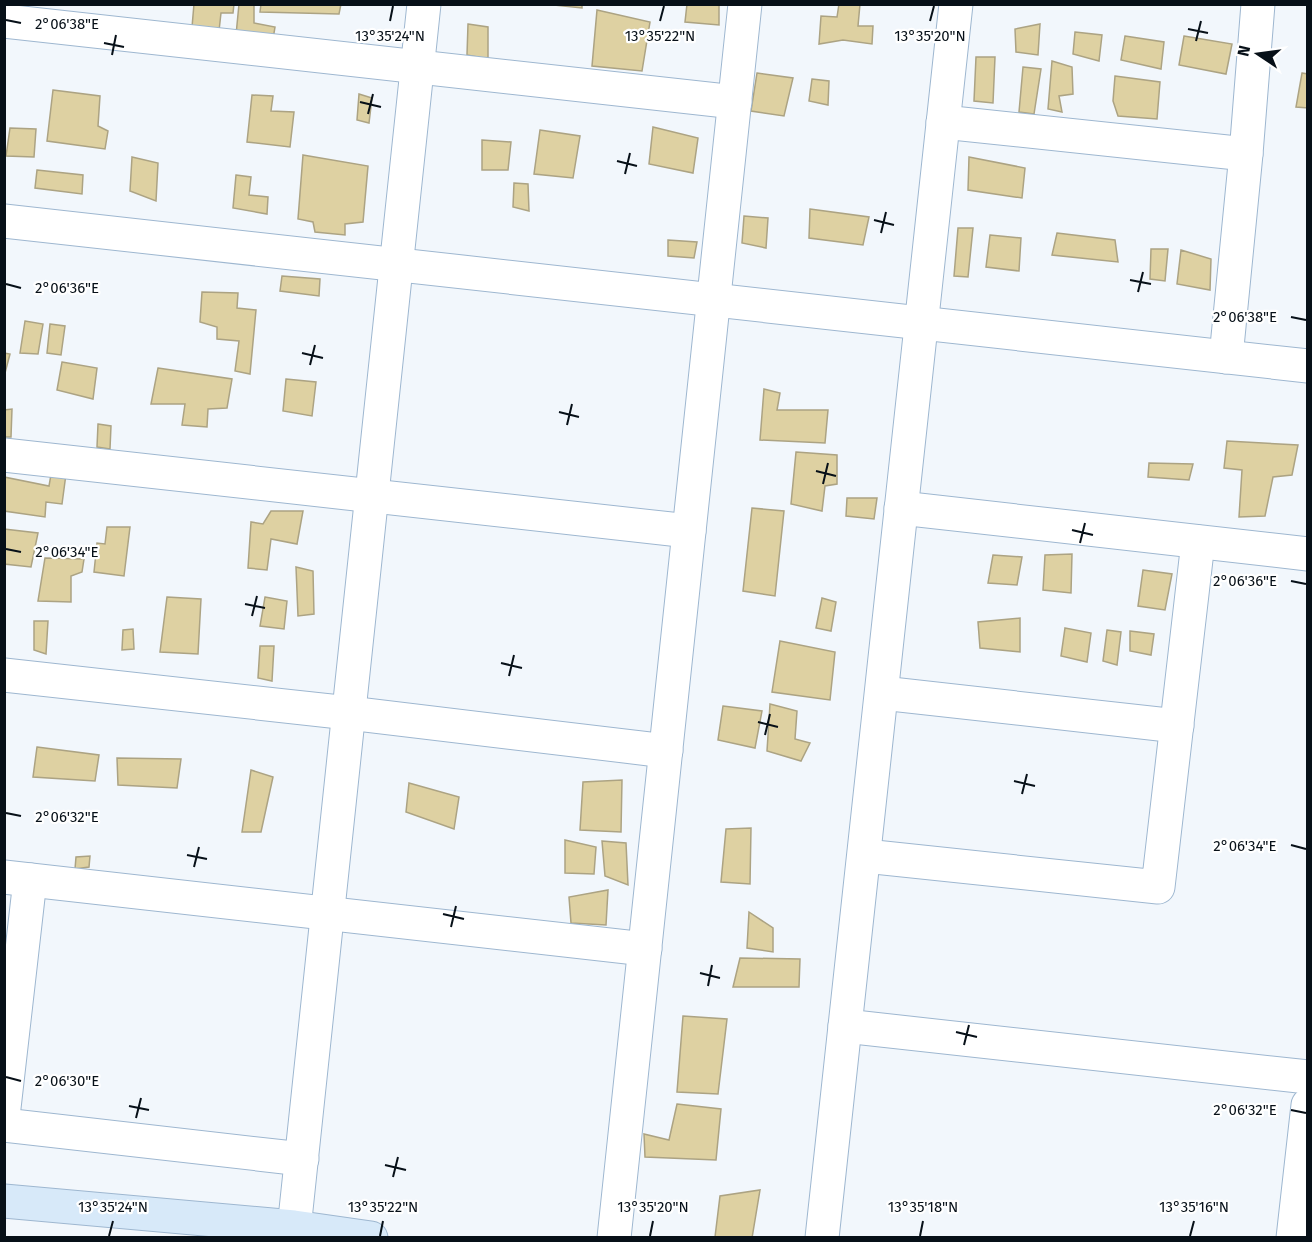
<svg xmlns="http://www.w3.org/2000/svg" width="1312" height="1242" font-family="'Fira Sans',sans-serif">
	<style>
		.building { fill: #ded1a2; stroke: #aca383; stroke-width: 1.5 }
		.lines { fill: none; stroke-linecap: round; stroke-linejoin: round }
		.street-casing { stroke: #9eb7d0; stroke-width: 35 }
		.secondary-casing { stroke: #9eb7d0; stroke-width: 35 }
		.street { stroke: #fff; stroke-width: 33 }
		.secondary { stroke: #d7e9f9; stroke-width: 33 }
		.ticks { fill: none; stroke: #071018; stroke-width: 2 }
		.ticks-label { font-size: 15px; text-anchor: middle; fill: #071018; stroke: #fff; stroke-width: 4.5; stroke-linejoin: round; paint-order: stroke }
	</style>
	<rect width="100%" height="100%" fill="#f2f7fc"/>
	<g class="building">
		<path d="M194 4H234L233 13H221L219 31 192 27Z"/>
		<path d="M239 4H254V23L275 27 273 39 236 35Z"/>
		<path d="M261 4H341L339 14 260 12Z"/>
		<path d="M544 4H582V8Z"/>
		<path d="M687 4H719V25L685 22Z"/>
		<path d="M839 4H860L858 26H873L872 44 843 40 819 44 821 16 837 17Z"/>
		<path d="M597 10 650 22 642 71 592 66Z"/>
		<path d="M468 24 488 27V59L467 55Z"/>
		<path d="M1040 24 1038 55 1016 52 1015 29Z"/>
		<path d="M1075 32 1102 35 1099 61 1073 54Z"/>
		<path d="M1125 36 1164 42 1161 69 1121 60Z"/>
		<path d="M1184 36 1232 44 1226 74 1179 65Z"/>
		<path d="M976 57H995L993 103 974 101Z"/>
		<path d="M1052 61 1072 67 1073 94 1059 96 1062 112 1048 109Z"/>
		<path d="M1023 67 1041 69 1034 114 1019 112Z"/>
		<path d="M757 73 793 78 784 116 751 111Z"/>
		<path d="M1302 73 1308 74V108L1296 107Z"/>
		<path d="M1115 76 1160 82 1157 119 1118 116 1113 101Z"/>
		<path d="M812 79 829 81 828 105 809 101Z"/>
		<path d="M53 90 100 96 98 126 108 131 105 149 47 141Z"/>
		<path d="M359 94 372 98 369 123 357 120Z"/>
		<path d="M252 95 273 96 271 111 294 112 290 147 247 142Z"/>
		<path d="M653 127 698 138 693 173 649 164Z"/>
		<path d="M10 128 36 129 34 157 6 156Z"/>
		<path d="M540 130 580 136 573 178 534 174Z"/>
		<path d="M482 140 511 142 508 170H482Z"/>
		<path d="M303 155 368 166 363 222 345 224V235L315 232 313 222 298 219Z"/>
		<path d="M132 157 158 163 156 201 130 191Z"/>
		<path d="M969 157 1025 168 1022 198 968 190Z"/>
		<path d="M37 170 83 175 82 194 35 188Z"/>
		<path d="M236 175 251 177 249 195 268 197 267 214 233 208Z"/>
		<path d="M514 183 528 184 529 211 513 207Z"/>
		<path d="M810 209 869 217 863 245 809 238Z"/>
		<path d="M744 216 768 218 766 248 742 243Z"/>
		<path d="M958 228H973L968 277 954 276Z"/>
		<path d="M1057 233 1115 240 1118 262 1052 255Z"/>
		<path d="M990 235 1021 238 1019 271 986 267Z"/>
		<path d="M668 240 697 242 694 258 668 256Z"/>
		<path d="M1151 249H1168L1165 281 1150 279Z"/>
		<path d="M1181 250 1211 259 1210 290 1177 284Z"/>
		<path d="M282 276 320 279 319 296 280 291Z"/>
		<path d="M202 292 238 293 237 308 256 310 250 374 235 371 239 341 217 339V327L200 322Z"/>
		<path d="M25 321 43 324 38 354 20 353Z"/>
		<path d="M50 324 65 326 61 355 47 353Z"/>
		<path d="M4 353 10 354 5 373H4Z"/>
		<path d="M62 362 97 368 93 399 57 390Z"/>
		<path d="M158 368 232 379 227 408 208 409 207 427 182 425 185 404H151Z"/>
		<path d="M286 379 316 382 312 416 283 411Z"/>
		<path d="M764 389 780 393 777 410H828L825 443 760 440Z"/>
		<path d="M12 409 11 437H4V410Z"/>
		<path d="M98 424 111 426 110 449 97 447Z"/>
		<path d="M1227 441 1298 445 1292 475 1273 477 1265 516 1239 517 1242 470 1224 468Z"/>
		<path d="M796 452 837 455V484L825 486 822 511 791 504Z"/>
		<path d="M1149 463 1193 464 1189 480 1148 477Z"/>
		<path d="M52 469 66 474 62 504 46 502 45 517 4 511V477L49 486Z"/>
		<path d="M847 498H877L874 519 846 516Z"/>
		<path d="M752 508 784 511 775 596 743 591Z"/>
		<path d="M271 511H303L297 544 271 539 267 570 248 568 251 522 263 524Z"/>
		<path d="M107 527H130L124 576 94 572 97 543 105 544Z"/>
		<path d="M4 529 38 533 31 567 4 564Z"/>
		<path d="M1072 554 1071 593 1043 590 1045 555Z"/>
		<path d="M993 555 1022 557 1017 585 988 583Z"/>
		<path d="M45 558 84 559 82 572 71 576V602L38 601Z"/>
		<path d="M296 567 313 571 314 614 298 616Z"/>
		<path d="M1143 570 1172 574 1165 610 1138 606Z"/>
		<path d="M167 597 201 599 198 654 160 652Z"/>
		<path d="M265 597 287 601 284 629 260 626Z"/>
		<path d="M822 598 836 602 831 631 816 628Z"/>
		<path d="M1020 618V652L980 648 978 622Z"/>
		<path d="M34 621H48L46 654 34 650Z"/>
		<path d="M1065 628 1091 633 1087 662 1061 656Z"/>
		<path d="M133 629 134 649 122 650 123 630Z"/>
		<path d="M1107 630 1121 632 1117 665 1103 661Z"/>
		<path d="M1130 631 1154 634 1151 655 1130 651Z"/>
		<path d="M780 641 835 652 830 700 772 692Z"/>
		<path d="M260 646H274L272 681 258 678Z"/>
		<path d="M770 704 797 711 795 739 810 743 801 761 767 751Z"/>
		<path d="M723 706 762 711 755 748 718 740Z"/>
		<path d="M37 747 99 755 95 781 33 777Z"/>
		<path d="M117 758 181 759 177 788 118 785Z"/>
		<path d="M251 770 273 777 261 832H242Z"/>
		<path d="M622 780 621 832 580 830 583 782Z"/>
		<path d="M409 783 459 797 454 829 406 812Z"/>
		<path d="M751 828 750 884 721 882 726 829Z"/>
		<path d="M565 840 596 847 594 874 565 873Z"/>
		<path d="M602 841 626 843 628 885 605 876Z"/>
		<path d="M90 856 89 867 75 869 76 857Z"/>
		<path d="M608 890 606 925 571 923 569 897Z"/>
		<path d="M749 912 773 928V952L747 948Z"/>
		<path d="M740 958 800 959 799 987H733Z"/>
		<path d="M683 1016 727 1019 718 1094 677 1092Z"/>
		<path d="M677 1104 721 1109 716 1160 645 1157 644 1134 669 1140Z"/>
		<path d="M760 1190 752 1238 715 1237 720 1196Z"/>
	</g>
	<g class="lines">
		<g class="street-casing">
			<g id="street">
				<path d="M4 21 735 102"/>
				<path d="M943 122 1246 154"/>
				<path d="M4 221 1308 366"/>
				<path d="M1226 357 1246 154 1258 4"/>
				<path d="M4 455 689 531"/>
				<path d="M901 508 1308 554"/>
				<path d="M4 675 349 713 666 751"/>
				<path d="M882 693 1177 726"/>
				<path d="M865 856 1158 887 1198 542"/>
				<path d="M4 877 645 949"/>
				<path d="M845 1026 1308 1077"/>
				<path d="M4 1108 30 880"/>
				<path d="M4 1125 302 1159"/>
				<path d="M293 1238 424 4"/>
				<path d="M614 1238 745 4"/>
				<path d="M822 1238 956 4"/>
				<path d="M1293 1238 1308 1105"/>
			</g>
		</g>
		<g class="secondary-casing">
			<path id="secondary" d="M4 1201 294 1227 371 1238"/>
		</g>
		<use href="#street" class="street"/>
		<use href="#secondary" class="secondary"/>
	</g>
	<path class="ticks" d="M6 20 21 23M390 21 393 6M660 21 664 6M930 21 934 6M1188 29 1208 33M1196 41 1201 21M104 43 124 47M112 55 116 35M360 102 381 107M368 114 373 94M617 161 637 166M625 174 630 153M874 220 894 225M881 233 886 212M1130 280 1151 284M6 284 21 288M1138 292 1143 272M1291 317 1306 320M302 353 323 358M310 365 315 345M559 412 579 417M567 425 572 404M816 471 836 476M823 484 828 463M1072 530 1093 535M1080 543 1085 523M6 549 21 552M1291 581 1306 584M245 604 265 608M252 616 257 596M501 663 522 668M509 676 514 655M758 722 778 727M765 735 770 714M1014 781 1035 786M1022 794 1027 774M6 813 21 816M1291 845 1306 849M187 855 207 859M194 867 199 847M443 914 464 919M451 927 456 906M700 973 720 978M708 986 712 965M956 1032 977 1037M964 1045 969 1025M6 1077 21 1081M129 1106 149 1110M1291 1110 1306 1113M136 1118 141 1098M385 1165 406 1170M393 1177 398 1157M109 1236 113 1221M380 1236 383 1221M650 1236 653 1221M920 1236 923 1221M1190 1236 1194 1221"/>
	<g class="ticks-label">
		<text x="67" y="29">2°06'38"E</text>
		<text x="390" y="41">13°35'24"N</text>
		<text x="660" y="41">13°35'22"N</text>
		<text x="930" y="41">13°35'20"N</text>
		<text x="67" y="293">2°06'36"E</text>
		<text x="1245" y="322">2°06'38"E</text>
		<text x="67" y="557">2°06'34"E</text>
		<text x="1245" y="586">2°06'36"E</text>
		<text x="67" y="822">2°06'32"E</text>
		<text x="1245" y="851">2°06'34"E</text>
		<text x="67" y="1086">2°06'30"E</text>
		<text x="1245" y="1115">2°06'32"E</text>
		<text x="113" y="1212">13°35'24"N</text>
		<text x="383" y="1212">13°35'22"N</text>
		<text x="653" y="1212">13°35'20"N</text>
		<text x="923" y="1212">13°35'18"N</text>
		<text x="1194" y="1212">13°35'16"N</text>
	</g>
	<rect width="1312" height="1242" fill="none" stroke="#071018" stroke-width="12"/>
	<g transform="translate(1258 54) rotate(283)" stroke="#ffffff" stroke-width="4.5" paint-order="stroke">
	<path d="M0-4.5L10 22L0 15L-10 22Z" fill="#071018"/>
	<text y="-9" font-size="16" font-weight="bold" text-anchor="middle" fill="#071018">N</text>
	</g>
</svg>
